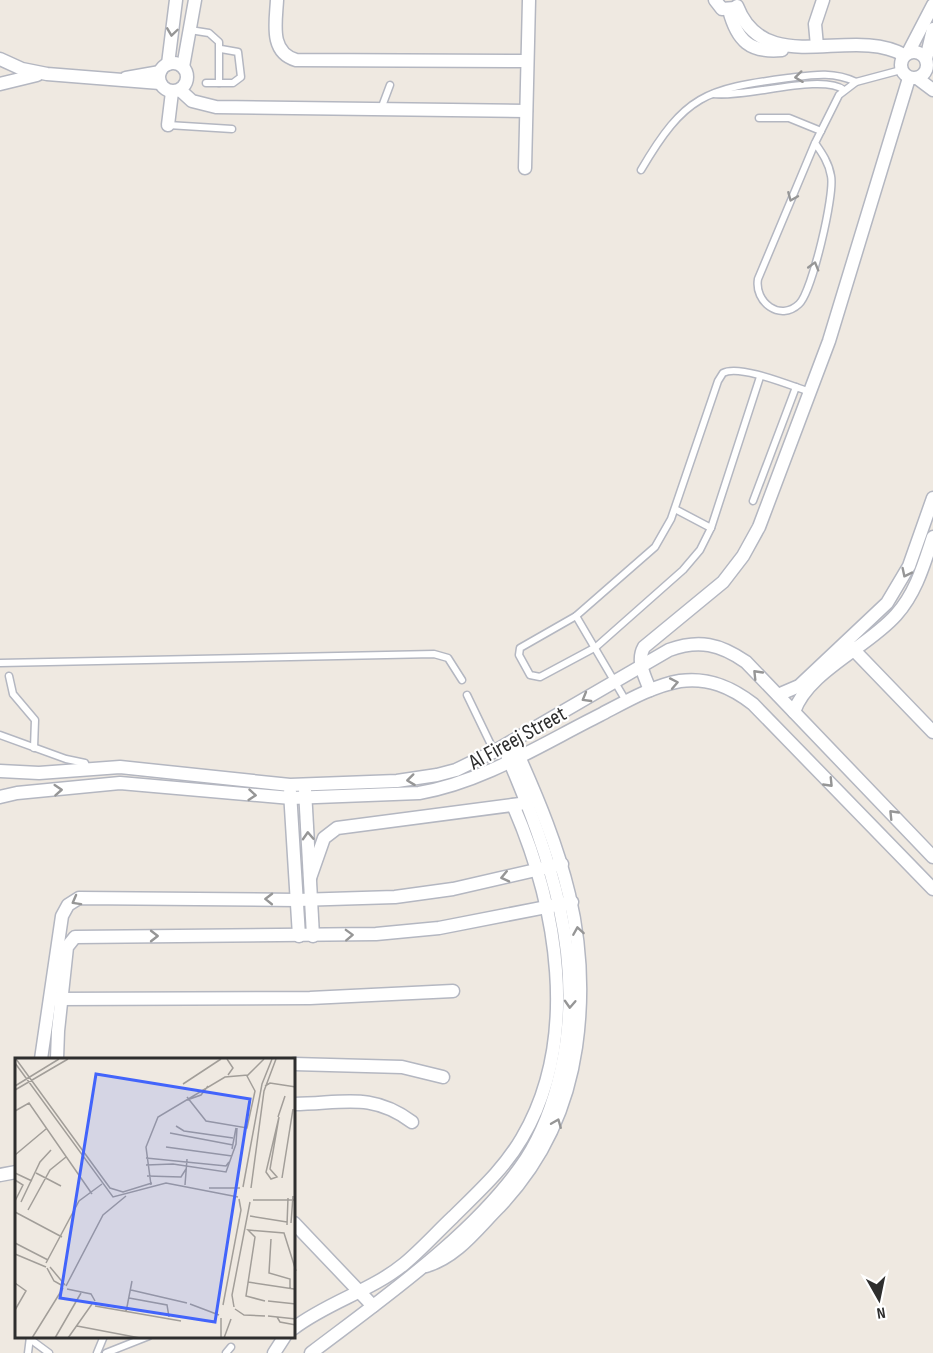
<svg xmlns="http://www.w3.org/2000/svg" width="933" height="1353" font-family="'Sofia Sans Condensed',sans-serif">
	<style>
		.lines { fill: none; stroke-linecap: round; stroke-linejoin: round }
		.service-casing { stroke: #b4b7c1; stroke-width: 9 }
		.minor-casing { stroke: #b4b7c1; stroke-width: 15 }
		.service { stroke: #fff; stroke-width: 6 }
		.minor { stroke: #fff; stroke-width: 12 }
		.oneway { stroke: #969696 }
		.labels { text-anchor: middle; stroke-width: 4.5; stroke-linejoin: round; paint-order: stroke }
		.street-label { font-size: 22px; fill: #2e2e2e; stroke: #fff }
		.inset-road { fill: none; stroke: #a29e99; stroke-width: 1.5 }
		.view { fill: #4264fb; fill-opacity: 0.15; stroke: #4264fb; stroke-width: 3 }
		.inset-edge { fill: none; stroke: #2e2e2e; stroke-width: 3 }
	</style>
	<rect width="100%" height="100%" fill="#efe9e1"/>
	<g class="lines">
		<g class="service-casing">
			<g id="service">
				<path d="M190 30 209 33 219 42V83"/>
				<path d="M206 83H233L241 77 238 52 221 49"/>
				<path d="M713 94C746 98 822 73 844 90"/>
				<path d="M381 109 390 85"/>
				<path d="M759 118H789L821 131"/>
				<path d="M168 125 232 129"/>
				<path d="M815 143C822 153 829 163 831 176 835 194 812 292 799 304 780 322 754 302 758 279L815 143 839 95 856 82 901 70"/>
				<path d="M641 170C685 95 705 89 788 78 812 75 833 71 856 82"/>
				<path d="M760 377 711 528 700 550 683 570 596 647 540 677 530 675 519 655 520 648 576 616 655 547 671 519 718 381 723 373C739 364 792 386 810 392"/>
				<path d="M753 501 796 387"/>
				<path d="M675 509 711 528"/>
				<path d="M576 616 626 701"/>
				<path d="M0 663 434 654 448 658 462 680"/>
				<path d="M9 676 13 694 35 720 34 748"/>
				<path d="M467 695 494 751"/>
				<path d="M0 735 66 759 85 763 87 768"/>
				<path d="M30 1339 49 1353"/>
				<path d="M28 1353 30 1337"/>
				<path d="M97 1353 104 1336"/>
				<path d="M106 1353 149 1336"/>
				<path d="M226 1353 231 1347"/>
			</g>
		</g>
		<g class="minor-casing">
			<g id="minor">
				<path d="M277 0C276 22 269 52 296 60L527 61"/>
				<path d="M715 0 722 9 735 8"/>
				<path d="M737 6C765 79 851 25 904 55"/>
				<path d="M729 10C737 41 750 53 782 50"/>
				<path d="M817 46 815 24 823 0"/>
				<circle cx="914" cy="65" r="13"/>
				<path d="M908 53 933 5"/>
				<path d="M0 59 22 69 47 74 160 83"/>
				<path d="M926 59 933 29"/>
				<circle cx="173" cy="77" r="14"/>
				<path d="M168 64 176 0"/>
				<path d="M183 67 195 0"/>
				<path d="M126 78 160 72"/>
				<path d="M917 78 933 90"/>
				<path d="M0 84 37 75"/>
				<path d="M180 90 192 101 216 107 526 111"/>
				<path d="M168 125 172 92"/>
				<path d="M525 168 529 0"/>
				<path d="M850 646 933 732"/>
				<path d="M650 690C645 677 636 661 644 647L723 582 743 556 759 527 829 341 909 78"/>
				<path d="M778 695 799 686 887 603 909 566 933 498"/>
				<path d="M794 712C807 672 868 647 896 615 916 593 924 564 933 537"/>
				<path d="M0 771 39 773 120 767 290 785 397 781 437 775 456 770 495 751 669 650C699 639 720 644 746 662L933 857"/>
				<path d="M305 790 313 936"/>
				<path d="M290 792 299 936"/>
				<path d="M0 797 17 793 120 783 291 798 419 793C483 782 542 744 600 715 625 702 652 686 680 681 708 677 731 687 753 704L933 889"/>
				<path d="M310 878 324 838 337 828 520 804"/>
				<path d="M55 999 310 998 453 991"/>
				<path d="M41 1059 62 916 68 905 79 898 297 900 395 897 453 889 562 864"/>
				<path d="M57 1059 58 1031 67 947 75 937 376 934 439 928 572 902"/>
				<path d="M294 1064 402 1067 443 1077"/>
				<path d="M294 1104C340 1104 371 1091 412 1122"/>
				<path d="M0 1175 16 1172"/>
				<path d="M294 1223 373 1306"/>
				<path d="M426 1266C457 1257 477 1229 499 1207 543 1161 567 1109 576 1047 592 935 561 850 516 750"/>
				<path d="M294 1328C328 1302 371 1291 404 1264 421 1250 437 1232 453 1217 478 1192 504 1169 522 1138 581 1038 557 906 513 805"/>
				<path d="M274 1353 285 1336"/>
				<path d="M311 1353C382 1299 477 1233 526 1159 544 1131 554 1102 561 1071 587 959 550 856 507 755"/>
			</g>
		</g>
		<use href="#service" class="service"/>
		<use href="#minor" class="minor"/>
	</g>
	<defs><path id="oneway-chevron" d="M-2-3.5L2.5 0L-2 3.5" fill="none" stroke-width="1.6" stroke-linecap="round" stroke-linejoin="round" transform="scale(1.5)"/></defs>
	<g class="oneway">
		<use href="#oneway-chevron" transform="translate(172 32) rotate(98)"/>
		<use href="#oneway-chevron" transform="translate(799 77) rotate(173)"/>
		<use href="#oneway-chevron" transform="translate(792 197) rotate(113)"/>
		<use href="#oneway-chevron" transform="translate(814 266) rotate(-74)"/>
		<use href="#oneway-chevron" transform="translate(906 573) rotate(116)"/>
		<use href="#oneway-chevron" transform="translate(757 674) rotate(-134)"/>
		<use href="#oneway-chevron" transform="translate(674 683) rotate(-11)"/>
		<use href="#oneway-chevron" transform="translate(586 698) rotate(150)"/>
		<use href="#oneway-chevron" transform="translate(411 780) rotate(173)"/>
		<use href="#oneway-chevron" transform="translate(829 783) rotate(46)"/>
		<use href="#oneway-chevron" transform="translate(58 790) rotate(-4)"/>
		<use href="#oneway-chevron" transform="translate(252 795) rotate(5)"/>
		<use href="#oneway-chevron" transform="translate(893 814) rotate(-134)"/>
		<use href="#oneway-chevron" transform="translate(308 836) rotate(-93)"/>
		<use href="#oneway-chevron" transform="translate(505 877) rotate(167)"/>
		<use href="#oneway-chevron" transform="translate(269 899) rotate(-179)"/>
		<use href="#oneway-chevron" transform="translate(76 901) rotate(151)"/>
		<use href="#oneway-chevron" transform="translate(578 931) rotate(-99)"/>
		<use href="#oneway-chevron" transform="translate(349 935) rotate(-2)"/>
		<use href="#oneway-chevron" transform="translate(154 936)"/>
		<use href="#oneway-chevron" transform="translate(570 1004) rotate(93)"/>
		<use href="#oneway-chevron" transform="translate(557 1123) rotate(-68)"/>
	</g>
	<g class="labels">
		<g class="street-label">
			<text transform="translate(517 737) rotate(-29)" y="8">Al Fireej Street</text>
		</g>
	</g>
	<g transform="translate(15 1058)">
		<rect width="280" height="280" fill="#efe9e1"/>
		<path class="inset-road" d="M1 1 95 130 108 134 137 125M212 1 218 10 213 17M0 5 98 139 151 125 223 139M168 26 206 1M0 28 44 1M250 28 255 25 281 29M0 32 53 1M172 39 191 63 232 70 240 33 232 18 249 1M172 42 186 37 193 28M0 53 14 45 77 136M263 59 270 38M264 59 255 111 262 119 256 121 251 114ZM161 68 169 73 218 80M155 75 218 87M151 89 217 98M217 91 221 70M0 97 31 71M131 100 211 108 214 104M131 107 158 106 211 114 221 86 222 70M0 115 17 123M21 115 46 128M132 118 166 119 171 111M267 120 278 51M0 122 8 127 0 143M136 127 131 89 143 59 210 19 233 17M170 127 172 101M228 129 247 26 257 1M194 130H225M236 130 249 33 261 1M238 142H281M6 144 25 104 36 92M13 152 35 112 51 99M0 154 47 179M235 158 272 164M276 165 278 138M272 167 273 140M256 181 254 215 275 221V231M0 185 33 202M0 196 31 209M31 205 64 143 87 126M35 209 50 227M32 210 39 223 48 228M233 224 279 231M0 225 11 233 0 252M51 228 88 157 111 138M52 231 76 236 80 243M116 232 172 245M114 240 152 247 154 259M250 243 231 238 240 179 233 172 269 175 281 213M253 243 281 246M175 246 204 257M208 247 226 152 224 141M80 248 166 263M219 249 217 237 235 144M220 251 229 257 250 258M111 254 117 223M253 258 281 261M262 259 265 264 281 267M62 268 125 280M17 280 48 230M40 280 66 235M53 280 77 246M206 280V260M209 280 216 261"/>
		<path class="view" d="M81 16 235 41 200 264 45 240Z"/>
		<rect width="280" height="280" class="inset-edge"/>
	</g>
	<g transform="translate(879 1299) rotate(171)" stroke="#ffffff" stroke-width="4.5" paint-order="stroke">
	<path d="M0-4.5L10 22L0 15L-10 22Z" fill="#2e2e2e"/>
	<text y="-9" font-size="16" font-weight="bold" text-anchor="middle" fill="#2e2e2e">N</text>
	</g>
</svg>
